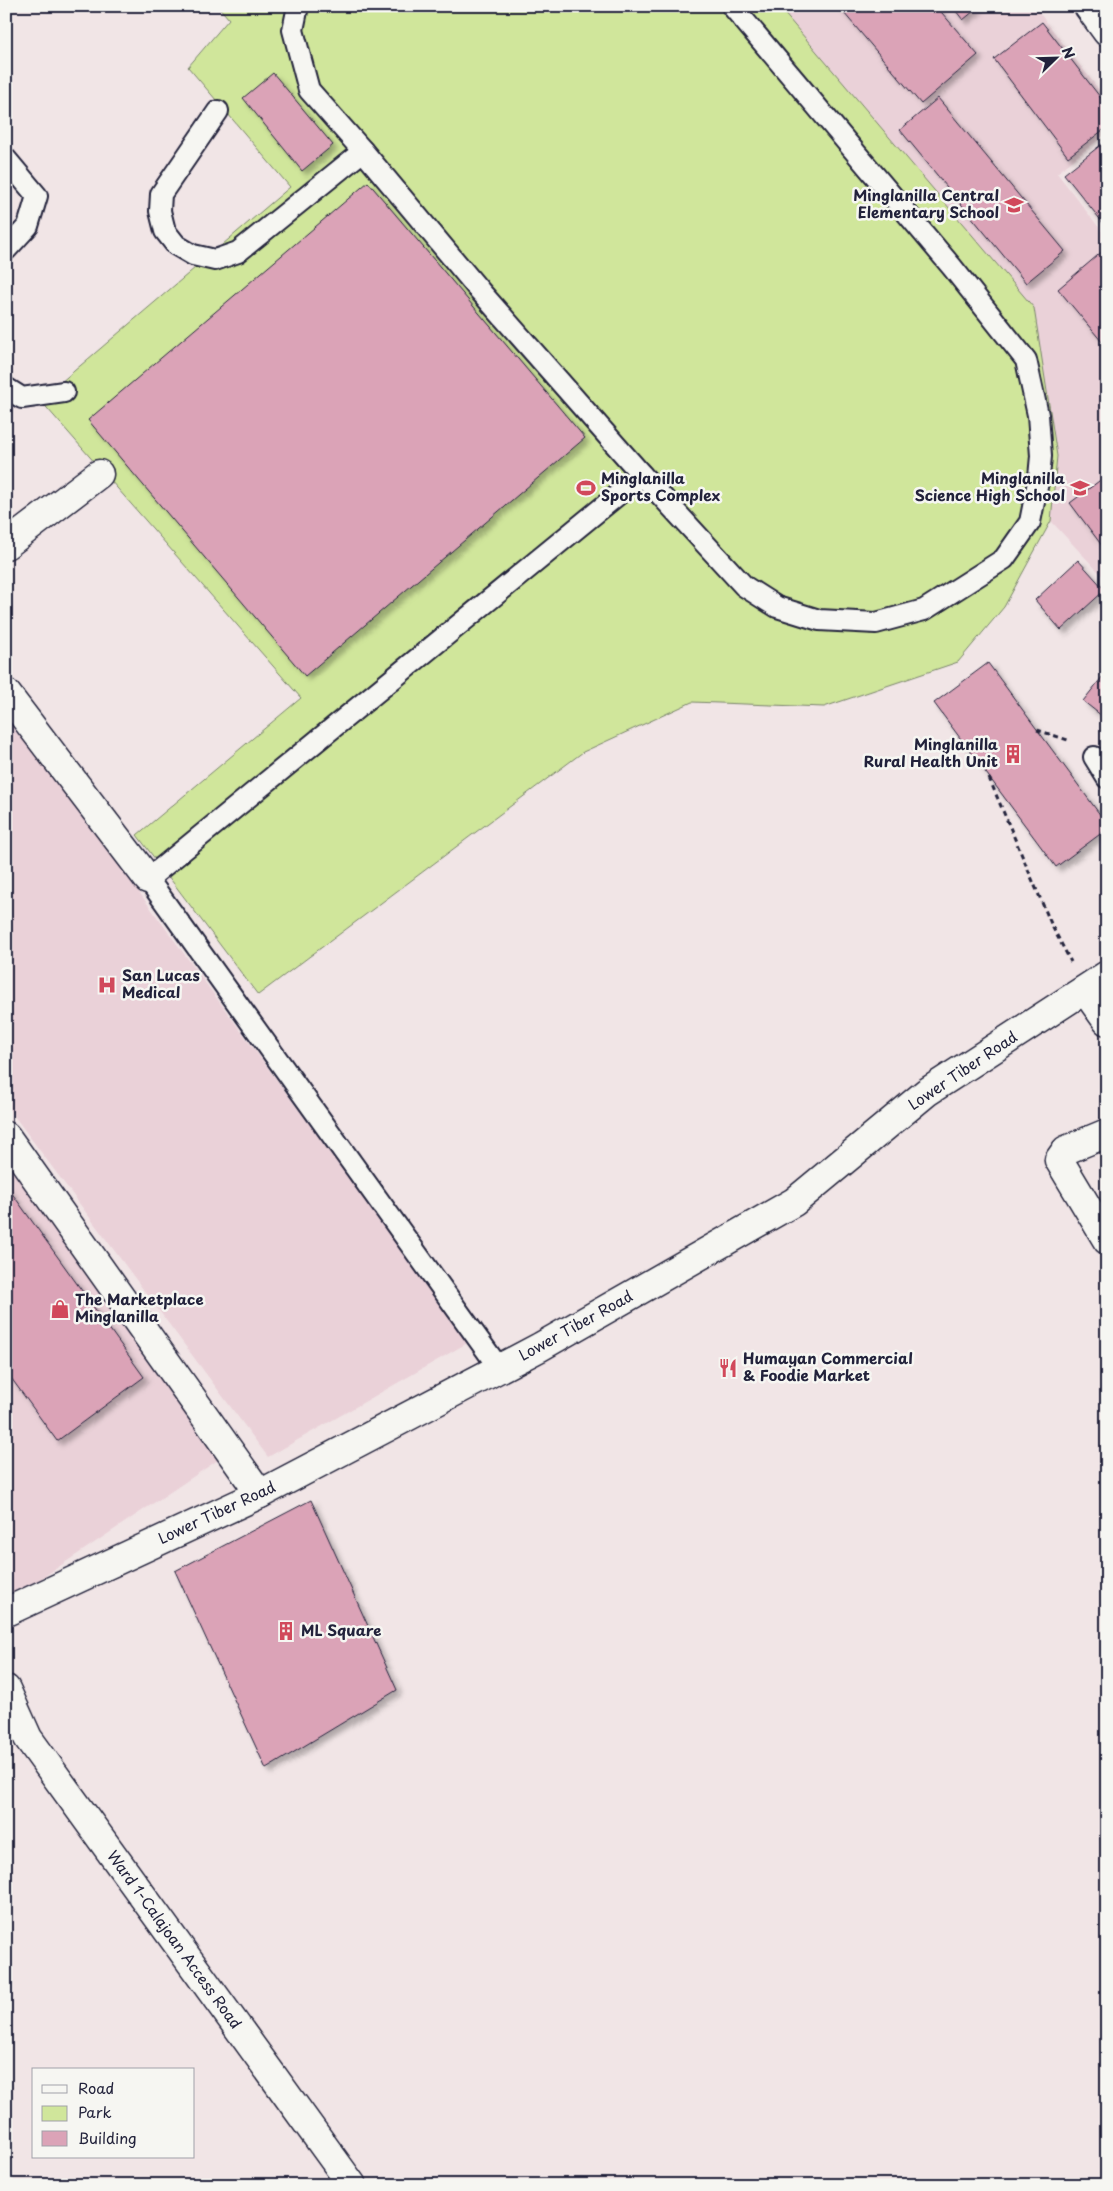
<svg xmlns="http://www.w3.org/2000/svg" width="1113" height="2191" font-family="'Playpen Sans',sans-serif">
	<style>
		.built { fill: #ead1d8 }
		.green { fill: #d0e69b; stroke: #79846b }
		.building { fill: #dba3b7; stroke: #22223b; filter: url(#shadow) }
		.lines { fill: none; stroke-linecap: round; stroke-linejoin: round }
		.service-casing { stroke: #22223b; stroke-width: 24 }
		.minor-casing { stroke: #22223b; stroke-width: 31 }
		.path { stroke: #22223b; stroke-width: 3; stroke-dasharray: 5 4; stroke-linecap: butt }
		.service { stroke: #f6f6f2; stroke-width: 20 }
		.minor { stroke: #f6f6f2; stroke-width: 28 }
		.labels { text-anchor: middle; stroke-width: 5; stroke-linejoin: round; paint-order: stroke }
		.poi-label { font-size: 15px; font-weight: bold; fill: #22223b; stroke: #f6f6f2; text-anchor: start }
		.street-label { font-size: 15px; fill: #22223b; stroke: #f6f6f2 }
	</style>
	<defs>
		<filter id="shadow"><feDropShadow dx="4.5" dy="4.5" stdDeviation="2.5" flood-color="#0004"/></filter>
	</defs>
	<rect width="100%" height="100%" fill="#f1e5e6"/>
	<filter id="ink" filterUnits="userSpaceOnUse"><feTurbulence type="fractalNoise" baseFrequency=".02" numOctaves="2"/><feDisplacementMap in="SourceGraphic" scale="10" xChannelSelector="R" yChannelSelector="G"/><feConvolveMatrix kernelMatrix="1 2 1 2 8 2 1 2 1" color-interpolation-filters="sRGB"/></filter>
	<g filter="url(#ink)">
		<g class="built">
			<path d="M778 6H1034L1107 100V133L1057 173 1107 238V581L1051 521 1057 456Z"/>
			<path d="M6 711 469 1342 268 1457 6 1105Z"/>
			<path d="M6 1161 221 1458 6 1602Z"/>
		</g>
		<path class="green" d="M218 6H778L1034 308 1057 456 1051 521 1004 607 958 662 824 707 692 702 583 752 258 995 137 835 301 698 40 400 290 187 188 67 229 19Z"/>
		<g class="building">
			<path d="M838 6H936L978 55 921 104Z"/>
			<path d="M952 6H980L963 20Z"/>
			<path d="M1042 22 1107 106V127L1068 157 994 59Z"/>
			<path d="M273 73 333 145 302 171 243 98Z"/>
			<path d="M938 98 1065 251 1026 283 900 130Z"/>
			<path d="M1107 140V228L1064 174Z"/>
			<path d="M368 182 585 438 305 676 88 420Z"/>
			<path d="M1104 250 1107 252V348L1058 289Z"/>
			<path d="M1107 475V544L1103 547 1070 503Z"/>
			<path d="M1078 560 1105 590 1061 630 1035 600Z"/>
			<path d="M988 663 1107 824V829L1056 867 934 703Z"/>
			<path d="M1107 671V720L1083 701Z"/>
			<path d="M6 1185 144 1377 57 1441 6 1371Z"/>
			<path d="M311 1500 397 1690 266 1769 175 1571Z"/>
		</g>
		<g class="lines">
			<g class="service-casing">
				<g id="service">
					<path d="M298 6 293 30 309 90 363 151 480 291 642 475 744 586 777 607 819 620 876 623 924 610 1004 559 1030 522 1039 477 1041 456 1038 415 1026 360 952 267 732 6"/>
					<path d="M218 111 161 194 160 211 165 231 176 245 193 255 215 260 238 252 363 151"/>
					<path d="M6 159 37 196 28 226 6 250"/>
					<path d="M6 388 22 398 64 392"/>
					<path d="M1094 757 1107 778"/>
					<path d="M499 1368 148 879 642 475"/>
				</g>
			</g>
			<g class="minor-casing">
				<g id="minor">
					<path d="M1088 6 1107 32"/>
					<path d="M6 545 99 474"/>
					<path d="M6 693 148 879"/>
					<path d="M1085 990 1107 1021"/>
					<path d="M1107 1133 1066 1150 1059 1160 1107 1240"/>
					<path d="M6 1136 260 1494"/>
					<path d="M6 1612 260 1494 540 1347 794 1202 927 1092 1107 975"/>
					<path d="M6 1689 28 1738 352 2185"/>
				</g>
			</g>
			<g class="path">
				<path d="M1037 730 1071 741"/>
				<path d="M989 778 1052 926 1071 962"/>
			</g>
			<use href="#service" class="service"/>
			<use href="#minor" class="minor"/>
		</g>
	</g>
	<defs>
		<g id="school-bare" transform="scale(1.5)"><path d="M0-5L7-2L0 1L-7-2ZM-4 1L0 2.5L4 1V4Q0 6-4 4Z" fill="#d1495b" stroke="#f6f6f2" stroke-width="2.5" paint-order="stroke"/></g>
		<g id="stadium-bare" transform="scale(1.5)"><path d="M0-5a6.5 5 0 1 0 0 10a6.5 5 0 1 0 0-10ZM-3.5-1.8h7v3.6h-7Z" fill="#d1495b" stroke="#f6f6f2" stroke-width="2.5" paint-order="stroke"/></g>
		<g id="building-bare" transform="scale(1.5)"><path d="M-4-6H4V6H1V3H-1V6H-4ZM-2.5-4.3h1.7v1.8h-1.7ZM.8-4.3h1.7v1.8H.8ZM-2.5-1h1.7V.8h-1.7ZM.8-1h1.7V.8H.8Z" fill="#d1495b" stroke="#f6f6f2" stroke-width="2.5" paint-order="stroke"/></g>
		<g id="hospital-bare" transform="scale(1.5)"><path d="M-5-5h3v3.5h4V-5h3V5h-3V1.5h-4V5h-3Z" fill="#d1495b" stroke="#f6f6f2" stroke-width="2.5" paint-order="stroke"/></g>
		<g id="shop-bare" transform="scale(1.5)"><path d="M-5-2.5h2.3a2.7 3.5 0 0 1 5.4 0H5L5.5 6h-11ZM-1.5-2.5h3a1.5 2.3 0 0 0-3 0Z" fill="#d1495b" stroke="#f6f6f2" stroke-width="2.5" paint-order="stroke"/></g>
		<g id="restaurant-bare" transform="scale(1.5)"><path d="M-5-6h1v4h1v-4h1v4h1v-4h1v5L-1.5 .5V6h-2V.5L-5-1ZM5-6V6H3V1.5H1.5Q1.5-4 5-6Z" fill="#d1495b" stroke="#f6f6f2" stroke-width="2.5" paint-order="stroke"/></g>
	</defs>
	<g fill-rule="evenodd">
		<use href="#school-bare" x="1014" y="205"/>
		<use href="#stadium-bare" x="586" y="488"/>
		<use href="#school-bare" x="1080" y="488"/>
		<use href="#building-bare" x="1013" y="754"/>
		<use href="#hospital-bare" x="107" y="985"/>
		<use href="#shop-bare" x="60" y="1309"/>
		<use href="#restaurant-bare" x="728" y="1368"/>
		<use href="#building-bare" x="286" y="1631"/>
	</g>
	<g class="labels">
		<g class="poi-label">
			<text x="999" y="201" text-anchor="end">Minglanilla Central<tspan x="999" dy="17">Elementary School</tspan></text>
			<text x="601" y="484">Minglanilla<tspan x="601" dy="17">Sports Complex</tspan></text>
			<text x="1065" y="484" text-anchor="end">Minglanilla<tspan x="1065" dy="17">Science High School</tspan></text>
			<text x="998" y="750" text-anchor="end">Minglanilla<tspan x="998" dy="17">Rural Health Unit</tspan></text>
			<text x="122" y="981">San Lucas<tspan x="122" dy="17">Medical</tspan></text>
			<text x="75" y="1305">The Marketplace<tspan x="75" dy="17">Minglanilla</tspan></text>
			<text x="743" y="1364">Humayan Commercial<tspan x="743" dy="17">&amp; Foodie Market</tspan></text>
			<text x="301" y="1636">ML Square</text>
		</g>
		<g class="street-label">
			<text transform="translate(963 1071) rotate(-34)" y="5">Lower Tiber Road</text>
			<text transform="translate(576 1326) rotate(-29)" y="5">Lower Tiber Road</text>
			<text transform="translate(217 1513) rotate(-25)" y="5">Lower Tiber Road</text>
			<text transform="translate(174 1940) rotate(54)" y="5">Ward 1-Calajoan Access Road</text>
		</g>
	</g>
	<rect width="1113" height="2191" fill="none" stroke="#f6f6f2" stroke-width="25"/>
	<rect x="12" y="12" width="1088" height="2166" fill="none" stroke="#22223b" stroke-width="2" filter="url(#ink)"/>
	<rect x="32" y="2068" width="162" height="90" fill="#f6f6f2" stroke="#a1a1a9"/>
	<rect x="42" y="2085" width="25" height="8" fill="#f6f6f2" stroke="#a1a1a9"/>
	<text x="78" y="2094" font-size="15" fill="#22223b">Road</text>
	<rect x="42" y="2106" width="25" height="15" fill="#d0e69b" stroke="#a1a1a9"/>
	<text x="78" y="2118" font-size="15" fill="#22223b">Park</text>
	<rect x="42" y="2131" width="25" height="15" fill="#dba3b7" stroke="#a1a1a9"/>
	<text x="78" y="2144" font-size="15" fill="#22223b">Building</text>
	<g transform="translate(1056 58) rotate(67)" stroke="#f6f6f2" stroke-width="4" paint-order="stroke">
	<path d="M0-4L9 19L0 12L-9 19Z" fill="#22223b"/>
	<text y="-8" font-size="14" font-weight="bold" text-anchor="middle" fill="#22223b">N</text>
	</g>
</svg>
